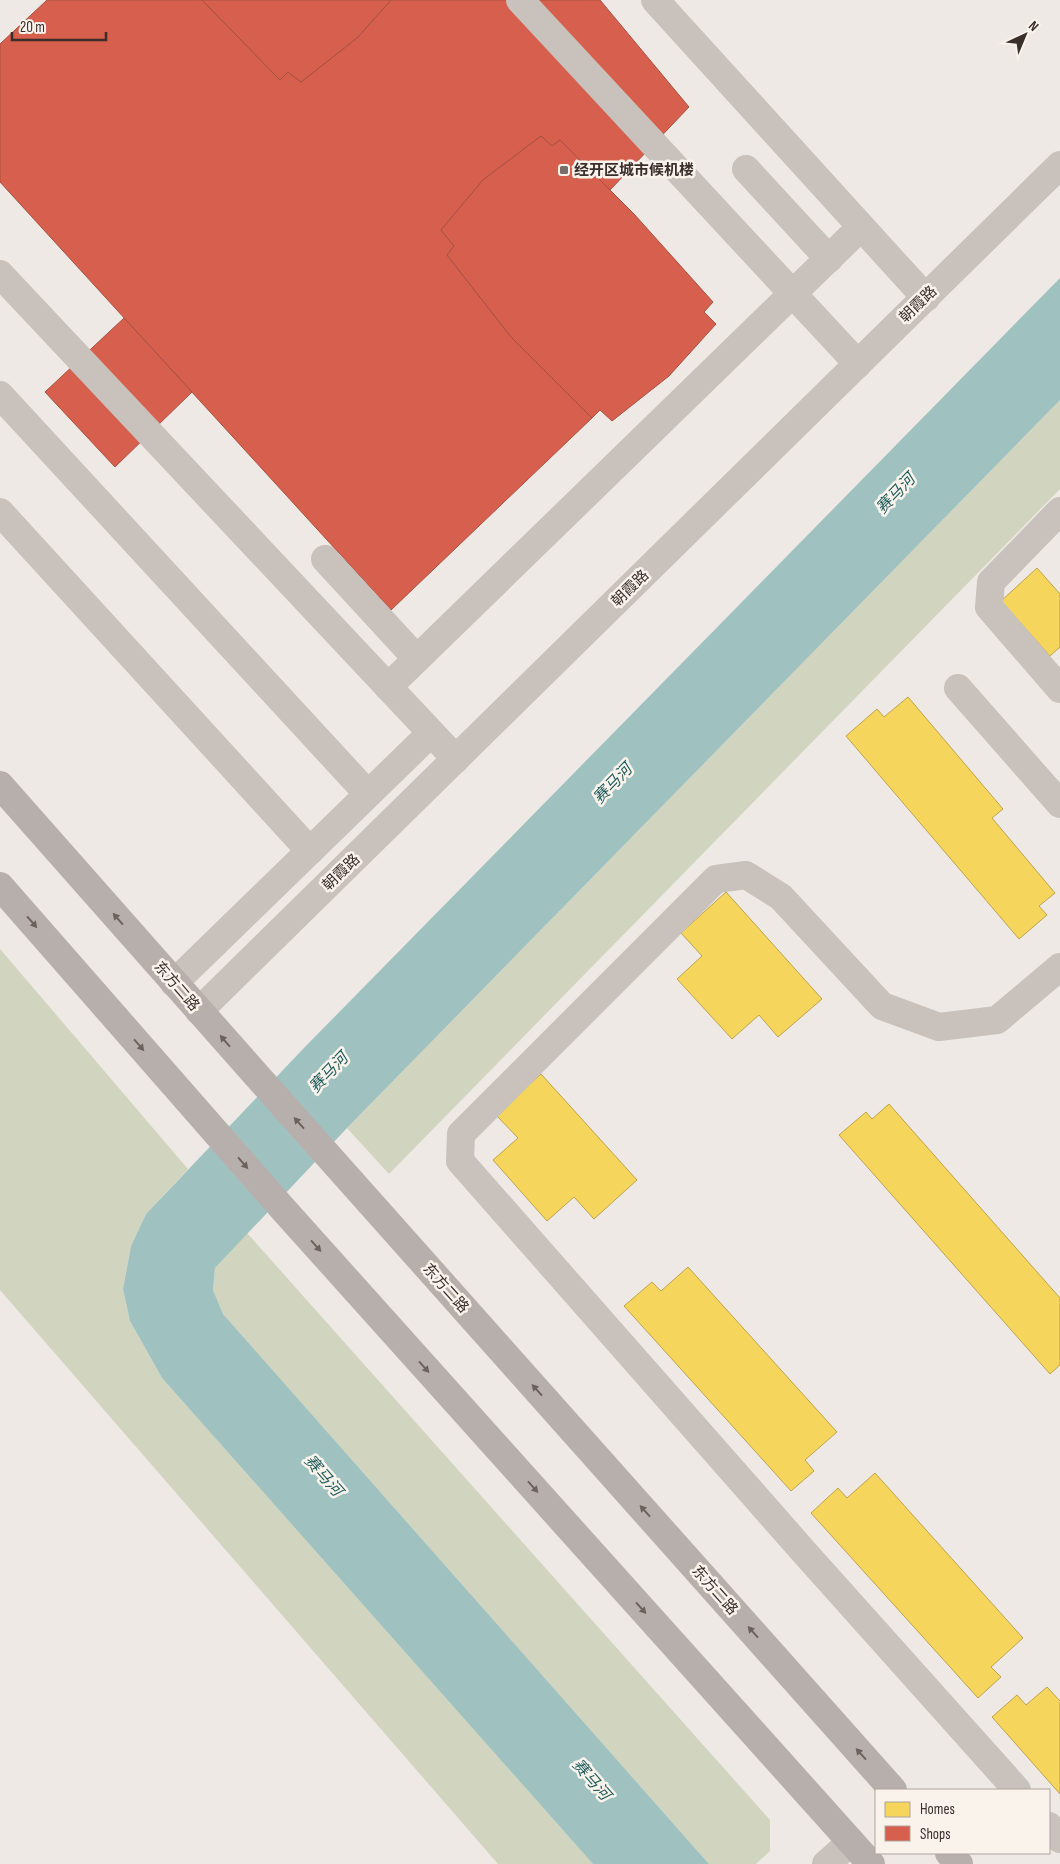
<svg xmlns="http://www.w3.org/2000/svg" width="1060" height="1864" font-family="'Sofia Sans Condensed','Noto Sans SC',sans-serif">
	<style>
		.green { fill: #d1d4be }
		.water { fill: #9fc2c0 }
		.homes { fill: #f6d55c; stroke: #bda34d }
		.shops { fill: #d6604d; stroke: #a75142 }
		.lines { fill: none; stroke-linecap: round; stroke-linejoin: round }
		.minor { stroke: #c8c1bc; stroke-width: 28 }
		.major { stroke: #b7afab; stroke-width: 28 }
		.oneway { fill: #6b625e }
		.poi-dot { fill: #786f6b; stroke: #faf3ec; stroke-width: 2 }
		.labels { text-anchor: middle; stroke-width: 5; stroke-linejoin: round; paint-order: stroke }
		.poi-label { font-size: 15px; font-weight: bold; fill: #392e2a; stroke: #faf3ec; text-anchor: start }
		.street-label { font-size: 15px; fill: #392e2a; stroke: #faf3ec }
		.water-label { font-size: 16px; font-style: italic; fill: #1e5c5c; stroke: #faf3ec }
	</style>
	<rect width="100%" height="100%" fill="#eee9e4"/>
	<g class="green">
		<path d="M1060 400V489L389 1174 347 1128Z"/>
		<path d="M0 949 188 1169 146 1214 131 1246 123 1289 130 1321 162 1378 593 1864H498L0 1290Z"/>
		<path d="M247 1233 770 1820V1851L756 1864H709L223 1314 213 1290 215 1268Z"/>
	</g>
	<path class="water" d="M1060 278V400L347 1128 215 1268 213 1290 223 1314 709 1864H593L162 1378 130 1321 123 1289 131 1246 146 1214 302 1050Z"/>
	<g class="homes">
		<path d="M1037 568 1060 594V647L1050 656 1001 601Z"/>
		<path d="M908 697 1003 809 992 818 1055 893 1039 906 1047 915 1019 939 846 736 877 709 884 717Z"/>
		<path d="M726 892 822 999 778 1037 759 1015 732 1039 677 979 702 956 681 933Z"/>
		<path d="M541 1074 637 1180 594 1219 574 1197 547 1221 493 1160 518 1138 496 1115Z"/>
		<path d="M889 1104 1060 1298V1365L1050 1374 839 1135 866 1112 872 1119Z"/>
		<path d="M688 1267 837 1432 805 1460 814 1471 791 1491 624 1306 652 1282 661 1291Z"/>
		<path d="M875 1473 1023 1638 991 1667 1001 1677 978 1698 811 1513 838 1488 847 1498Z"/>
		<path d="M1047 1687 1060 1701V1794L992 1717 1017 1695 1026 1705Z"/>
	</g>
	<g class="shops">
		<path d="M47 0H202L280 80 288 72 301 82 357 38 391 0H600L689 107 610 190 560 140 552 146 541 136 483 180 441 230 454 246 447 255 511 337 592 418 391 610 0 182V44Z"/>
		<path d="M202 0H391L357 38 301 82 288 72 280 80Z"/>
		<path d="M541 136 552 146 560 140 634 214 713 302 704 312 716 324 669 376 612 421 600 410 592 418 511 337 447 255 454 246 441 230 483 180Z"/>
		<path d="M124 318 192 392 115 467 45 392Z"/>
	</g>
	<g class="lines">
		<g class="minor">
			<path d="M520 0 858 364"/>
			<path d="M655 0 926 298"/>
			<path d="M746 169 829 259"/>
			<path d="M0 274 456 759"/>
			<path d="M0 395 368 794"/>
			<path d="M1060 511 991 582 989 607 1060 689"/>
			<path d="M0 512 310 851"/>
			<path d="M325 559 417 659"/>
			<path d="M388 687 861 227"/>
			<path d="M958 688 1060 804"/>
			<path d="M174 983 431 733"/>
			<path d="M199 1011 1060 165"/>
			<path d="M1017 1790 804 1552 460 1161 461 1134 716 879 746 875 781 897 882 1006 939 1027 997 1020 1060 967"/>
			<path d="M1049 1826 1060 1839"/>
			<path d="M826 1864 851 1842"/>
		</g>
		<g class="major">
			<path d="M0 785 258 1077 893 1790"/>
			<path d="M0 886 283 1209 871 1864"/>
			<path d="M949 1853 959 1864"/>
		</g>
	</g>
	<defs><path id="oneway-solid" d="M-6-.8H1V-3.2L6.5 0L1 3.2V.8H-6Z" transform="scale(1.25)"/></defs>
	<g class="oneway">
		<use href="#oneway-solid" transform="translate(118 919) rotate(-131)"/>
		<use href="#oneway-solid" transform="translate(32 922) rotate(49)"/>
		<use href="#oneway-solid" transform="translate(225 1041) rotate(-131)"/>
		<use href="#oneway-solid" transform="translate(139 1045) rotate(49)"/>
		<use href="#oneway-solid" transform="translate(299 1123) rotate(-132)"/>
		<use href="#oneway-solid" transform="translate(243 1163) rotate(49)"/>
		<use href="#oneway-solid" transform="translate(316 1246) rotate(48)"/>
		<use href="#oneway-solid" transform="translate(424 1367) rotate(48)"/>
		<use href="#oneway-solid" transform="translate(537 1390) rotate(-132)"/>
		<use href="#oneway-solid" transform="translate(533 1487) rotate(48)"/>
		<use href="#oneway-solid" transform="translate(645 1511) rotate(-132)"/>
		<use href="#oneway-solid" transform="translate(641 1608) rotate(48)"/>
		<use href="#oneway-solid" transform="translate(753 1632) rotate(-132)"/>
		<use href="#oneway-solid" transform="translate(861 1754) rotate(-132)"/>
	</g>
	<rect class="poi-dot" x="559" y="165" width="10" height="10" rx="2.5"/>
	<g class="labels">
		<g class="poi-label">
			<text x="574" y="175">经开区城市候机楼</text>
		</g>
		<g class="street-label">
			<text transform="translate(918 304) rotate(-44)" y="5">朝霞路</text>
			<text transform="translate(630 588) rotate(-44)" y="5">朝霞路</text>
			<text transform="translate(341 872) rotate(-44)" y="5">朝霞路</text>
			<text transform="translate(177 986) rotate(49)" y="5">东方二路</text>
			<text transform="translate(446 1288) rotate(48)" y="5">东方二路</text>
			<text transform="translate(715 1590) rotate(48)" y="5">东方二路</text>
		</g>
		<g class="water-label">
			<text transform="translate(895 493) rotate(-46)" y="6">赛马河</text>
			<text transform="translate(612 783) rotate(-46)" y="6">赛马河</text>
			<text transform="translate(328 1072) rotate(-46)" y="6">赛马河</text>
			<text transform="translate(324 1475) rotate(49)" y="6">赛马河</text>
			<text transform="translate(592 1779) rotate(49)" y="6">赛马河</text>
		</g>
	</g>
	<rect x="875" y="1789" width="175" height="65" fill="#faf3ec" stroke="#ada49e"/>
	<rect x="885" y="1802" width="25" height="15" fill="#f6d55c" stroke="#ada49e"/>
	<text x="920" y="1814" font-size="15" fill="#392e2a">Homes</text>
	<rect x="885" y="1826" width="25" height="15" fill="#d6604d" stroke="#ada49e"/>
	<text x="920" y="1839" font-size="15" fill="#392e2a">Shops</text>
	<g transform="translate(1025 35) rotate(44)" stroke="#faf3ec" stroke-width="4" paint-order="stroke">
	<path d="M0-4L9 19L0 12L-9 19Z" fill="#392e2a"/>
	<text y="-8" font-size="14" font-weight="bold" text-anchor="middle" fill="#392e2a">N</text>
	</g>
	<path d="M12 32v8h94v-8" fill="none" stroke="#392e2a" stroke-width="2.5"/>
	<text x="20" y="32" font-size="15" fill="#392e2a" stroke="#faf3ec" stroke-width="4" paint-order="stroke">20 m</text>
</svg>
